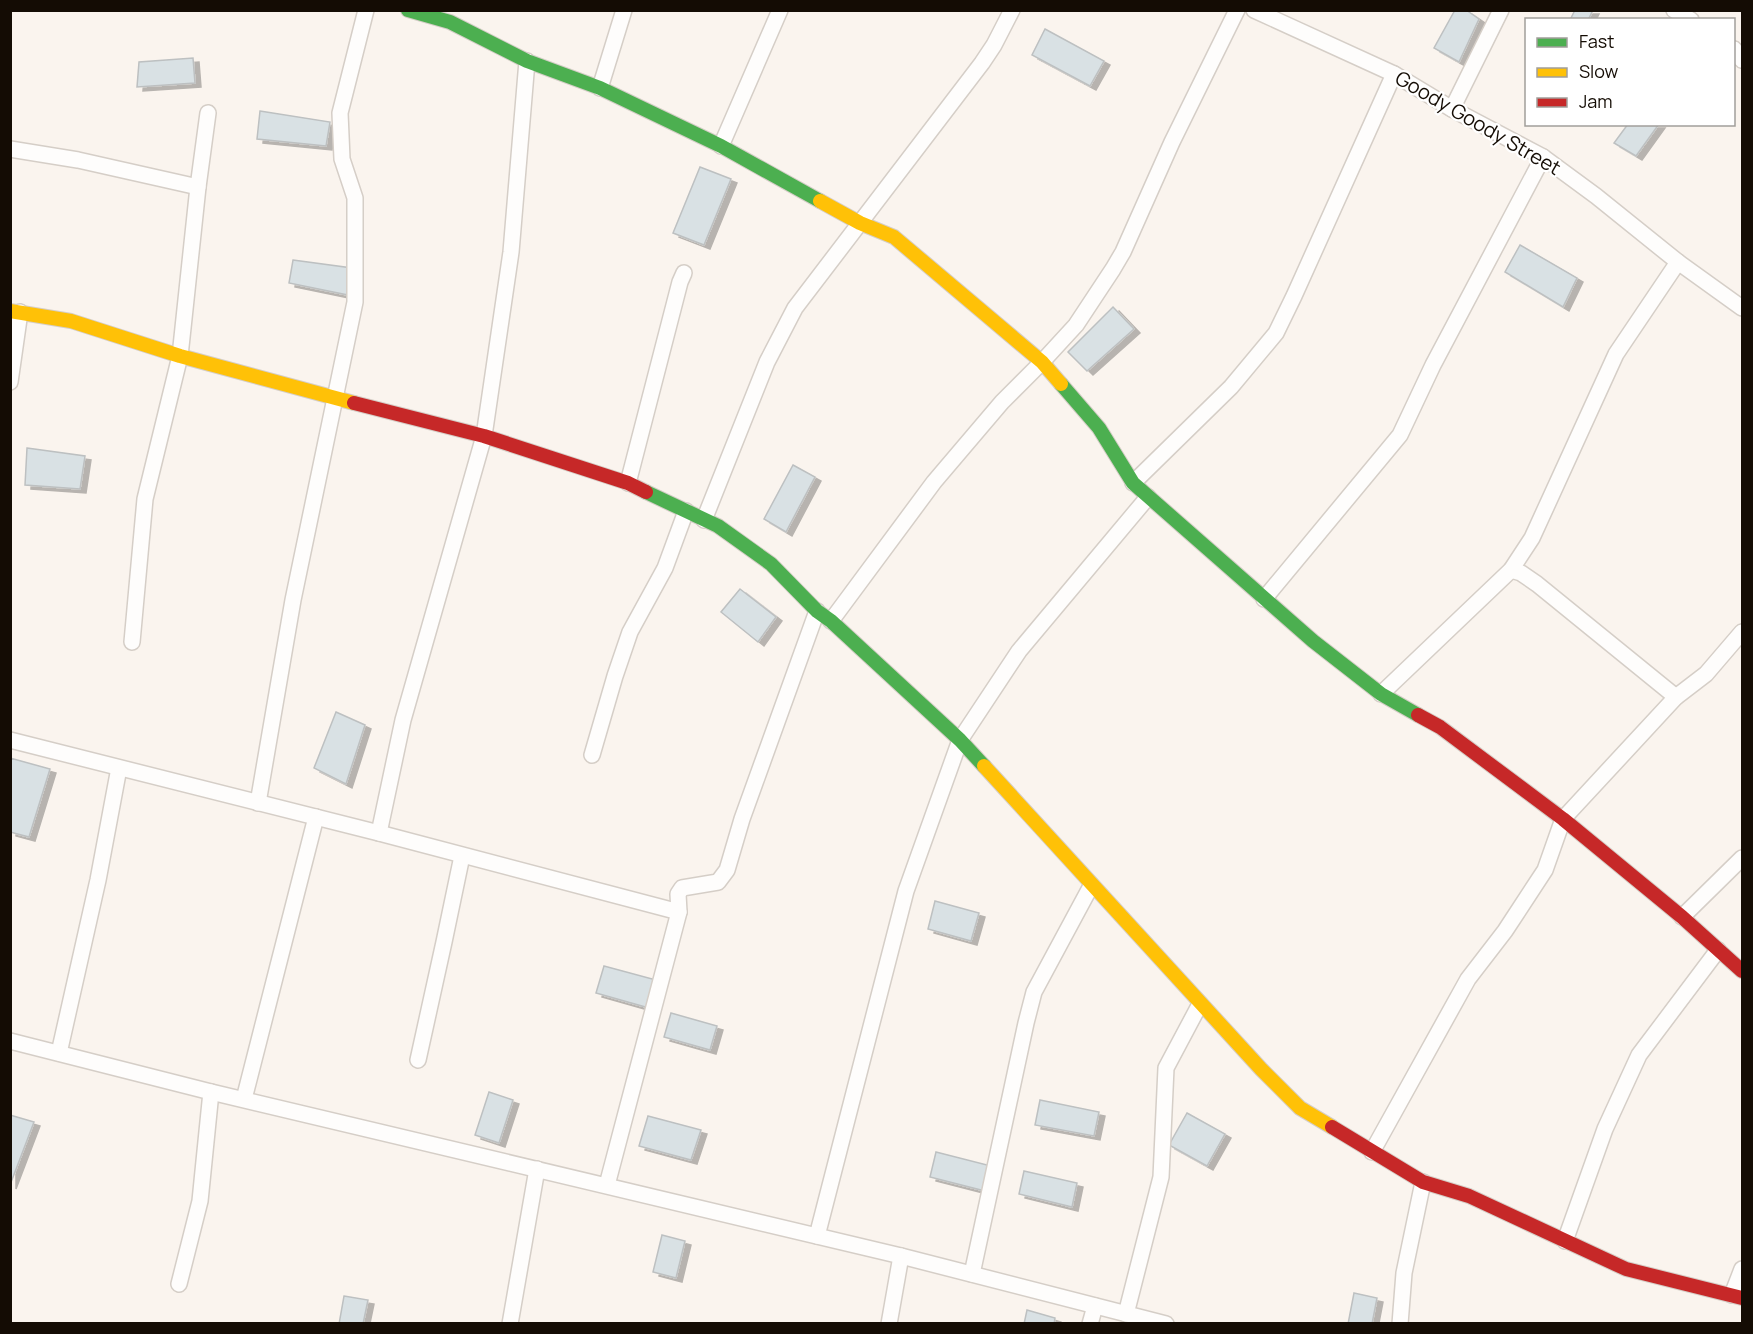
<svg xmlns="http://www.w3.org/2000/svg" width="1753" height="1334" font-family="Manrope,sans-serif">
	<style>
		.building { fill: #d9e1e4; stroke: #bdc0c1; stroke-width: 1.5; filter: url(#shadow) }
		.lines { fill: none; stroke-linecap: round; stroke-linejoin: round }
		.street-casing { stroke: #d5cec7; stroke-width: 18 }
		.fast-casing { stroke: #d5cec7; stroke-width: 16 }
		.slow-casing { stroke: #d5cec7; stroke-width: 16 }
		.jam-casing { stroke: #d5cec7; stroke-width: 16 }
		.street { stroke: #fefdfc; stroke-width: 15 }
		.fast { stroke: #4caf50; stroke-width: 14 }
		.slow { stroke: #ffc107; stroke-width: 14 }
		.jam { stroke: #c62828; stroke-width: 14 }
		.labels { text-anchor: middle; stroke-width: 4.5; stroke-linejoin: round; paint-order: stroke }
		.street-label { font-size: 20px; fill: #140c04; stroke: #fff }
	</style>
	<defs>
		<filter id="shadow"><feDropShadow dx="6" dy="4" stdDeviation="0" flood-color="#0004"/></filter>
	</defs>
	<rect width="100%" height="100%" fill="#faf4ee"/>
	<g class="building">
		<path d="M1455 10H1466L1479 19 1459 62 1434 48Z"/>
		<path d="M1575 10H1593L1588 20H1570Z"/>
		<path d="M1045 29 1104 61 1090 86 1032 55Z"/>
		<path d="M193 58 195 83 137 87 139 62Z"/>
		<path d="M260 111 330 122 326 146 257 139Z"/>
		<path d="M1628 124H1659L1636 156 1614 143Z"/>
		<path d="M700 167 731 179 704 245 673 233Z"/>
		<path d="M1520 245 1577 278 1563 307 1505 272Z"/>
		<path d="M293 260 352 268 348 295 289 283Z"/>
		<path d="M1113 307 1134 329 1087 371 1068 352Z"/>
		<path d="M27 448 85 456 80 489 25 485Z"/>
		<path d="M793 465 815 477 786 532 764 519Z"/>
		<path d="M740 589 776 617 758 642 721 612Z"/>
		<path d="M336 712 365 725 346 784 314 768Z"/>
		<path d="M10 758 50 769 29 837 10 832Z"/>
		<path d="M935 901 979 913 971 941 928 929Z"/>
		<path d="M604 966 656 980 649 1008 596 993Z"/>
		<path d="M671 1013 717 1026 710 1050 664 1037Z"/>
		<path d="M489 1092 513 1100 499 1143 475 1135Z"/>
		<path d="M1040 1100 1099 1112 1094 1136 1035 1125Z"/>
		<path d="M1187 1113 1225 1134 1207 1166 1169 1145Z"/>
		<path d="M10 1115 34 1122 10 1185Z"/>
		<path d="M648 1116 701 1130 691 1160 639 1146Z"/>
		<path d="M936 1152 991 1166 985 1191 930 1177Z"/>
		<path d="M1024 1171 1077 1183 1072 1207 1019 1194Z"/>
		<path d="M662 1235 685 1241 676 1278 653 1272Z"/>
		<path d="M1354 1293 1377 1298 1372 1324H1348Z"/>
		<path d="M344 1296 368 1300 363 1324H339Z"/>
		<path d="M1027 1310 1055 1318 1054 1324H1024Z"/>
	</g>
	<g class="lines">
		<g class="street-casing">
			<g id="street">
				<path d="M1254 10 1394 74 1452 109 1543 157 1596 196 1678 262 1742 308"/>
				<path d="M1674 10 1691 20"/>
				<path d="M1734 49 1742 60"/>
				<path d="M600 88 624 10"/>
				<path d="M1452 109 1501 10"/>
				<path d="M721 146 780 10"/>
				<path d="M10 149 78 160 198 187"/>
				<path d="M10 382 20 312"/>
				<path d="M628 483 680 282 684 273"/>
				<path d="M1133 483 1231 387 1276 333 1294 296 1394 74"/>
				<path d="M704 520 767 362 795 308 982 63 994 45 1012 10"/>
				<path d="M1511 570 1521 573 1537 584 1676 697"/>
				<path d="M1264 599 1400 435 1433 365 1543 157"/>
				<path d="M831 621 934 482 1002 402 1042 362 1076 325 1113 269 1123 252 1172 142 1237 10"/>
				<path d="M132 642 145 499 180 356 198 187 208 113"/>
				<path d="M1381 694 1511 570 1532 538 1616 354 1678 262"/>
				<path d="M10 740 379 833 679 912"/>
				<path d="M592 755 615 676 630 632 665 568 686 511"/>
				<path d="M258 803 293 600 355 302V198L342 159 340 113 366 10"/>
				<path d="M379 833 403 720 484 436 511 252 527 61"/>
				<path d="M1682 917 1742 858"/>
				<path d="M10 1041 211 1092 901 1256 1166 1324"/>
				<path d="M59 1053 98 880 119 768"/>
				<path d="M418 1060 444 942 462 856"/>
				<path d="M244 1099 316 817"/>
				<path d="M1372 1152 1468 979 1505 931 1545 870 1563 819 1676 697 1706 674 1742 632"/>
				<path d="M607 1185 679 912 678 894 682 888 718 882 727 870 742 819 817 611"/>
				<path d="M817 1236 906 891 960 740 1019 651 1148 497"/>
				<path d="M1565 1241 1605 1129 1639 1055 1718 950"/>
				<path d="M972 1274 1026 1023 1034 992 1091 886"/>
				<path d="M179 1284 200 1201 211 1092"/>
				<path d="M1732 1295 1742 1269"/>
				<path d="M1126 1314 1161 1177 1166 1068 1200 1004"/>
				<path d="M510 1324 537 1169"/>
				<path d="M889 1324 901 1256"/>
				<path d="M1090 1324 1095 1306"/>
				<path d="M1400 1324 1404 1273 1423 1182"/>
			</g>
		</g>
		<g class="fast-casing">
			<g id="fast">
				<path d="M408 10 450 22 527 61 600 88 721 146 820 201"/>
				<path d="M1061 384 1099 428 1133 483 1313 641 1381 694 1418 715"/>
				<path d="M646 492 718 526 771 564 817 611 831 621 960 740 984 766"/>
			</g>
		</g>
		<g class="slow-casing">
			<g id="slow">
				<path d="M820 201 860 223 894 237 1042 362 1061 384"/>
				<path d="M10 311 71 321 180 356 354 403"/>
				<path d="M984 766 1261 1069 1300 1108 1332 1127"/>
			</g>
		</g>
		<g class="jam-casing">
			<g id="jam">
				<path d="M354 403 484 436 628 483 646 492"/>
				<path d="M1418 715 1440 727 1563 819 1682 917 1742 971"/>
				<path d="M1332 1127 1423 1182 1469 1196 1626 1269 1742 1298"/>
			</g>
		</g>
		<use href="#street" class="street"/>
		<use href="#fast" class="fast"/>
		<use href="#slow" class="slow"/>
		<use href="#jam" class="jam"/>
	</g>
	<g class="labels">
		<g class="street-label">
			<text transform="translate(1478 123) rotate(30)" y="7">Goody Goody Street</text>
		</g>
	</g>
	<rect width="1753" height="1334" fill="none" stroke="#140c04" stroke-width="24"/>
	<rect x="1525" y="18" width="210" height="108" fill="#ffffff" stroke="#a19e9b" stroke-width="1.5"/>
	<rect x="1537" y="38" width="30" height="9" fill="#4caf50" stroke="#a19e9b" stroke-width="1.5"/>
	<text x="1579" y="48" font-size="18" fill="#140c04">Fast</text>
	<rect x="1537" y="68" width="30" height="9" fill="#ffc107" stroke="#a19e9b" stroke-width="1.5"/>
	<text x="1579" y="78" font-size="18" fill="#140c04">Slow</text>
	<rect x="1537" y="98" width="30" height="9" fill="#c62828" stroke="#a19e9b" stroke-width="1.5"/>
	<text x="1579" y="108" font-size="18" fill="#140c04">Jam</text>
</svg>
